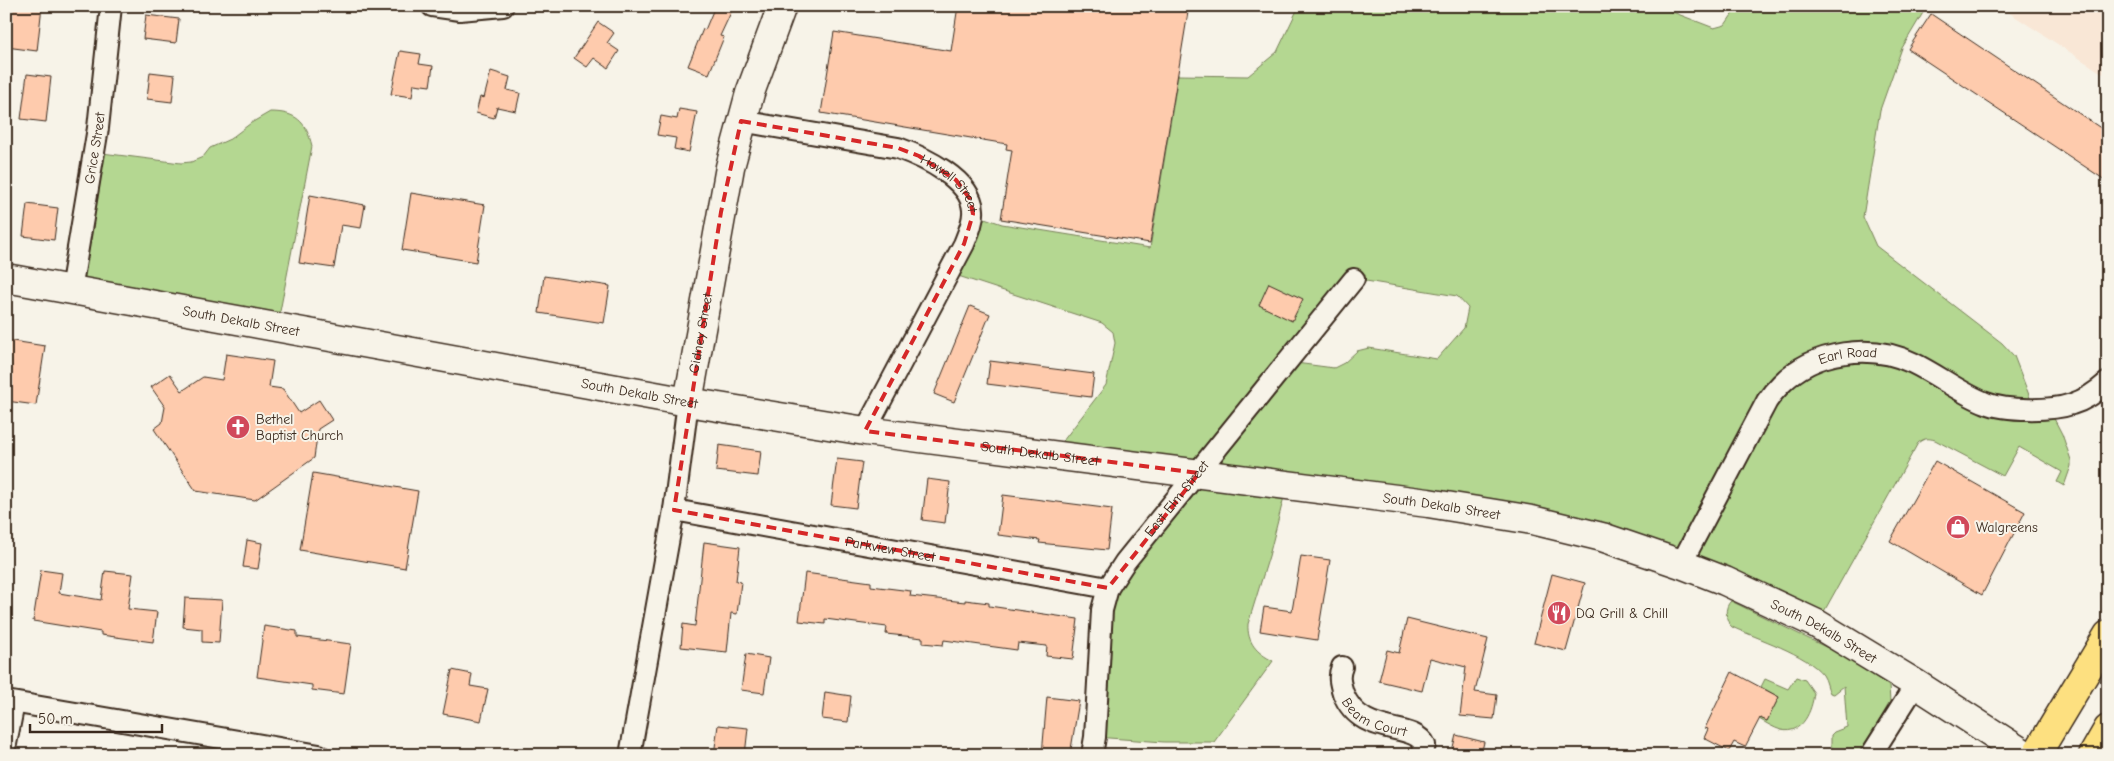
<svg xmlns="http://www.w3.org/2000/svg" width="2114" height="761" font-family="'Comic Neue',sans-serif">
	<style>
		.built { fill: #f9e7d6 }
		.green { fill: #b4d791; stroke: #788058; fill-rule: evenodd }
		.building { fill: #fecbad; stroke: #3b2a1e }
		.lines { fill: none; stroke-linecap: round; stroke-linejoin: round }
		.street-casing { stroke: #3b2a1e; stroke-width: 24 }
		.secondary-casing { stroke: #3b2a1e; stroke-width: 31 }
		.highway-casing { stroke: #3b2a1e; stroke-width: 31 }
		.street { stroke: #f7f3e8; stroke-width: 20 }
		.secondary { stroke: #f7f3e8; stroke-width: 28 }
		.highway { stroke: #fde080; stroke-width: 28 }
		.marked { fill: none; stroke: #d62828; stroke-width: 4; stroke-dasharray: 10 6; stroke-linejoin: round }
		.labels { text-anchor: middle; stroke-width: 4; stroke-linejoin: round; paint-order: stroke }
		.street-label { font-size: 14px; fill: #3b2a1e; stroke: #f7f3e8 }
		.poi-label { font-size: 14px; fill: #3b2a1e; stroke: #f7f3e8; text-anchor: start }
	</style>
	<rect width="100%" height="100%" fill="#f7f3e8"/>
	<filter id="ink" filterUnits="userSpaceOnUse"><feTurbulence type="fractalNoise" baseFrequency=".02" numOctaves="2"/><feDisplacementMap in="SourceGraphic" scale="10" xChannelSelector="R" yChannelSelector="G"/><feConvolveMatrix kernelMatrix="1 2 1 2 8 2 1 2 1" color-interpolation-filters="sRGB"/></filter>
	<g filter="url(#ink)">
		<path class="built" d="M1999 6H2108V77Z"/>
		<g class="green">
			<path d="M1299 6H1657L1714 28 1725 25 1738 6H1927L1902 48 1880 110 1863 217 1876 246 2002 343 2014 356 2034 408 2048 407 2062 434 2071 460V466L2064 486 2057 482 2062 472 2019 447 2003 476 1935 440C1928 438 1924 438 1918 443L1817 624 1681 564 1287 485 1269 556 1248 624C1247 643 1257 653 1273 661L1214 742H1164L1095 737 1102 610 1198 473 1053 454 1106 385 1115 343 1113 332 1102 323 949 273 973 214 1002 224 1150 248 1178 75 1248 76 1277 52ZM1354 279 1457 296 1468 308 1464 328 1437 359 1369 348 1357 351 1344 363 1334 368 1288 362Z"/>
			<path d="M270 112C296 112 306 121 312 146L277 327 71 290 94 152 181 163 191 162 203 157 210 148 230 139 251 123Z"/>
			<path d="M1731 601 1844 656 1889 686 1890 702 1860 754 1837 752 1831 746V735L1834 732 1847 727 1844 686 1834 694 1830 693C1827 687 1827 681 1823 675 1807 654 1756 638 1732 627 1725 621 1724 607 1731 601Z"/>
			<path d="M1796 677 1805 680 1814 693C1812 710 1803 735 1781 730 1774 728 1766 723 1759 719L1760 718 1767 721 1779 697 1761 687 1765 679 1788 689Z"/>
		</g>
		<g class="building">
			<path d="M10 6H42L37 51 6 47Z"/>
			<path d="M715 6H734L720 36 724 37 709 74 688 66 703 29 705 30Z"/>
			<path d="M958 6H1189L1150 243 1001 219 1012 150 1006 149 1007 144 821 113 834 32 951 51Z"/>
			<path d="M1931 14 2108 133V182L1908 49Z"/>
			<path d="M146 15 179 19 176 43 143 39Z"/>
			<path d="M598 22 614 33 607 43 619 51 608 68 594 58 587 67 574 58Z"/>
			<path d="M400 51 421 54 419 64 433 66 430 86 414 84 412 97 391 94Z"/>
			<path d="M491 71 510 77 507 90 520 93 516 111 497 107 494 118 476 113 480 97 484 98Z"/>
			<path d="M150 72 175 75 172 102 147 99Z"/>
			<path d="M27 74 51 77 46 122 21 119Z"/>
			<path d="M679 109 697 112 689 152 674 149 676 138 657 135 661 116 677 119Z"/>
			<path d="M411 193 485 205 476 262 402 250Z"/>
			<path d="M310 195 365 205 361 228 341 225 334 268 299 263Z"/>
			<path d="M27 204 58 208 54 240 23 236Z"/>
			<path d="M544 276 610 286 604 323 539 313Z"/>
			<path d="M1269 283 1303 299 1292 321 1259 305Z"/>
			<path d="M970 306 990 314 954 402 934 394Z"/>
			<path d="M6 340 45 346 36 405 6 401Z"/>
			<path d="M226 354 273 361 269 387 283 389 299 413 319 400 332 420 318 429 314 458 255 500 196 491 154 429 162 423 165 407 151 387 170 374 182 391 203 377 222 380Z"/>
			<path d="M990 361 1094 374 1091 397 987 384Z"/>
			<path d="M719 445 761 451 758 476 716 471Z"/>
			<path d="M837 459 862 462 856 508 831 505Z"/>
			<path d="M1935 461 2025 512 1982 595 1890 541Z"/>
			<path d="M313 473 418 491 405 568 300 550Z"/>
			<path d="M927 479 950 482 945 523 922 520Z"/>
			<path d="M1003 495 1112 509 1107 550 1039 543 1040 540 998 535Z"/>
			<path d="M247 540 262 543 258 569 243 567Z"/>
			<path d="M704 542 740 547 736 581 741 582 737 614 731 613 727 652 681 647 683 624 695 626Z"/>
			<path d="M1301 556 1330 560 1317 640 1260 631 1264 607 1292 611Z"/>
			<path d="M41 570 62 573 59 593 101 600 105 571 133 574 128 609 157 612 153 642 101 635V632L33 621Z"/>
			<path d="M805 573 871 582V586L911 591 910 596 965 602V600L989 603V606L1078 619 1073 659 1046 656 1047 646 1018 643 1017 650 944 640 943 645 923 643V638L886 634 887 627 825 619V624L799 621Z"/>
			<path d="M1552 574 1585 583 1566 651 1534 643Z"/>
			<path d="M185 598 222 600 219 643 202 642V629L183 627Z"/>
			<path d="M1407 619 1488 639 1475 692 1497 695 1494 719 1460 716 1466 667 1430 658 1422 691 1379 681 1387 650 1399 653Z"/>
			<path d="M264 626 297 631V637L351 644 344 694 312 690V685L257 677Z"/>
			<path d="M746 654 769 658 764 693 741 690Z"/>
			<path d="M452 670 472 674 470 686 488 689 481 721 443 714Z"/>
			<path d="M1732 672 1779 697 1767 721 1760 718 1745 747 1734 742 1729 751 1704 738 1708 729 1705 728Z"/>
			<path d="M825 692 851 696 848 722 822 719Z"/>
			<path d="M1047 697 1079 701 1070 755H1042Z"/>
			<path d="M718 725 748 728 745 755H714Z"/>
			<path d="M1456 735 1484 742 1481 755H1451Z"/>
		</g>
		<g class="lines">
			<g class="street-casing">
				<g id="street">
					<path d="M432 6 460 10 503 6"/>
					<path id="s1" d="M741 121 898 148C923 157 971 179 973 210 974 221 968 234 964 244L865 431"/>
					<path id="s2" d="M71 290 98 128 111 6"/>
					<path id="s3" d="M674 510 1108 588"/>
					<path id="s4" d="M1681 564 1767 401C1771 395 1776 389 1781 384 1814 350 1872 343 1913 363 1938 375 1960 393 1986 403 2006 411 2052 411 2072 404 2085 400 2098 391 2108 382"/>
					<path id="s5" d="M1342 667C1338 676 1340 683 1343 693 1361 739 1413 720 1425 745L1422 755"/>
					<path d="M6 701 319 755"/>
					<path d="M6 744 14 703"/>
					<path d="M630 755 674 510 688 402"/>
					<path id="s6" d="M1092 755 1095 737 1102 610 1108 588 1125 562 1354 279"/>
					<path d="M1871 755 1916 684"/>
				</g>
			</g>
			<g class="secondary-casing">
				<g id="secondary">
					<path id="s7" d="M6 278 688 402 865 431 1428 503 1532 520 1602 537 1681 564 1725 581 1817 624 1916 684 2026 755"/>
					<path id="s8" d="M688 402 730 167 750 93 782 6"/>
				</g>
			</g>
			<g class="highway-casing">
				<g id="highway">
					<path d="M2036 755 2108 635"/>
					<path d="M2093 755 2108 729"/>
				</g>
			</g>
			<use href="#street" class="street"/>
			<use href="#secondary" class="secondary"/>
			<use href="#highway" class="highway"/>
		</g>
	</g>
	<path class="marked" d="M741 121 898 148 919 156 956 180 970 199 973 214 964 244 865 431 1199 473 1108 588 674 510 721 212Z"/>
	<defs>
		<g id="church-disc" transform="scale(1.25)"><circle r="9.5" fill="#d1495b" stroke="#f7f3e8"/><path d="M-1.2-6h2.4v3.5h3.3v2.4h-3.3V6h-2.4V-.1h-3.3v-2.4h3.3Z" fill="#fff"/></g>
		<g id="shop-disc" transform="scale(1.25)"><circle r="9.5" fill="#d1495b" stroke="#f7f3e8"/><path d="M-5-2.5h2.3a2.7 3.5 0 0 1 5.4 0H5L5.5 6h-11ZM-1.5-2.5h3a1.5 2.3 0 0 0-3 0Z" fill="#fff"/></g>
		<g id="restaurant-disc" transform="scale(1.25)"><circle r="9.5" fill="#d1495b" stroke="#f7f3e8"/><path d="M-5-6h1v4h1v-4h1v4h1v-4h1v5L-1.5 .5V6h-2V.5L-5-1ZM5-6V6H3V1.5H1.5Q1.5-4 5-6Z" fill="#fff"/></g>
	</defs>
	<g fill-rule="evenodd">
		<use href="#church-disc" x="238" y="427"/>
		<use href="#shop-disc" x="1958" y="527"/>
		<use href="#restaurant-disc" x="1559" y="613"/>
	</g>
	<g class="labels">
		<g class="street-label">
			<text dy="5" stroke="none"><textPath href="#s2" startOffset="144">Grice Street</textPath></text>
			<text dy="5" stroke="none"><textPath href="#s1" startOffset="224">Howell Street</textPath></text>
			<text dy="5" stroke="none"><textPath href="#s7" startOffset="239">South Dekalb Street</textPath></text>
			<text dy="5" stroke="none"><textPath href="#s8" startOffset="70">Gidney Street</textPath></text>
			<text dy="5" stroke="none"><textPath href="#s4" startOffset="281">Earl Road</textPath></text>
			<text dy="5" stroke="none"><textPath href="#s7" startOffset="644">South Dekalb Street</textPath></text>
			<text dy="5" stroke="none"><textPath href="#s7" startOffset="1049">South Dekalb Street</textPath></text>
			<text dy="5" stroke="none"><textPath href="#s6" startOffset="281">East Elm Street</textPath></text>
			<text dy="5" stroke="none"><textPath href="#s7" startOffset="1454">South Dekalb Street</textPath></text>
			<text dy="5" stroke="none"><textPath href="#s3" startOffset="220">Parkview Street</textPath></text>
			<text dy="5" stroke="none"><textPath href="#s7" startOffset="1859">South Dekalb Street</textPath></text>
			<text dy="5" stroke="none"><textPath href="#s5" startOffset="69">Beam Court</textPath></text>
		</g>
		<g class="poi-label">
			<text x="256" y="424">Bethel<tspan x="256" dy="16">Baptist Church</tspan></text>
			<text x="1976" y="532">Walgreens</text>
			<text x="1576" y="618">DQ Grill &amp; Chill</text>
		</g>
	</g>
	<rect width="2114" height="761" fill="none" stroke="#f7f3e8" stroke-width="25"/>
	<rect x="12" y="12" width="2089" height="736" fill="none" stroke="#3b2a1e" stroke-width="2" filter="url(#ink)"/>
	<path d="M30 724v8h132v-8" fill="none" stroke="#3b2a1e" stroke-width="2.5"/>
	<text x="38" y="724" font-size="15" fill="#3b2a1e" stroke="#f7f3e8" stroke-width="4" paint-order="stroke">50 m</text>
</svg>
